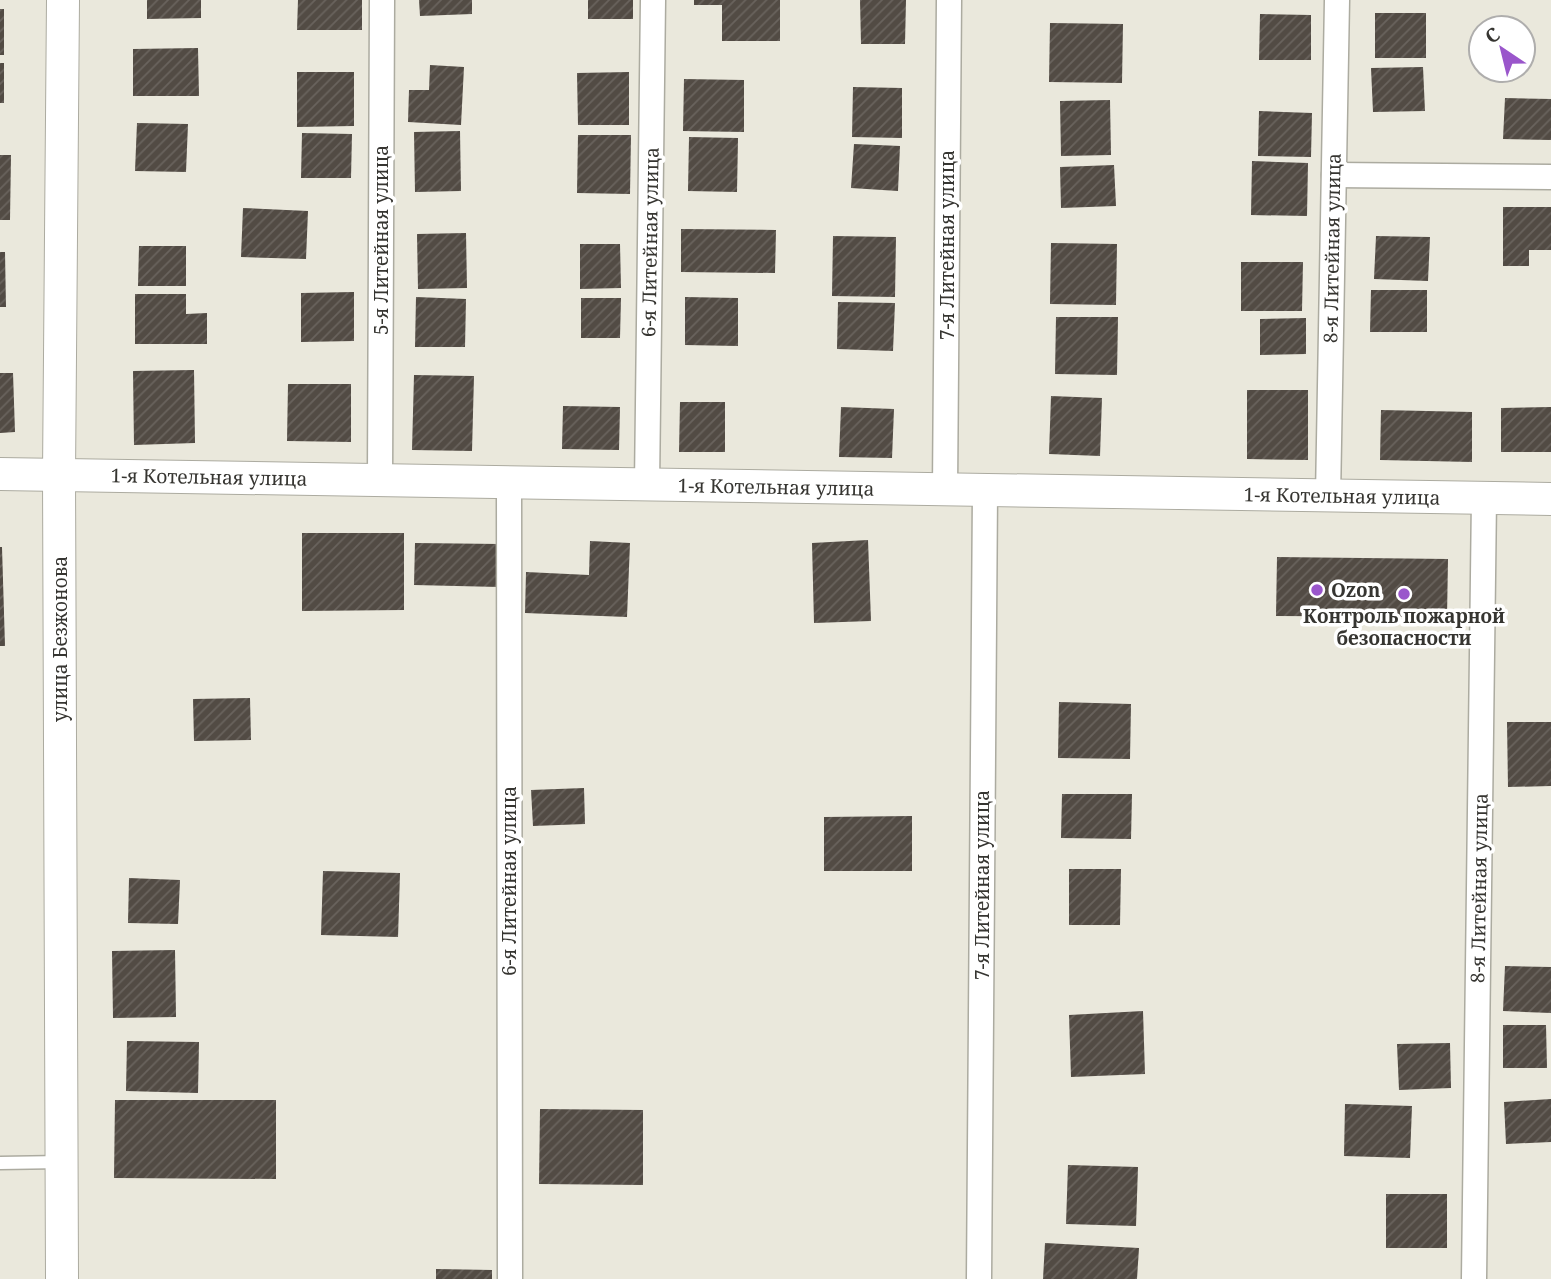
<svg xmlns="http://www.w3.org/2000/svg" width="1551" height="1279" font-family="'Noto Serif',serif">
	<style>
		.building { fill: url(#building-hatch) }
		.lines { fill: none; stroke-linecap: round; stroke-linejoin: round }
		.service-casing { stroke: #acaba0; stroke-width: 15 }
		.minor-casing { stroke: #acaba0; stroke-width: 27 }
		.tertiary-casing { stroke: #acaba0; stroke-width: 34 }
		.service { stroke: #fff; stroke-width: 12 }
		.minor { stroke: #fff; stroke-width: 24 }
		.tertiary { stroke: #fff; stroke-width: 32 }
		.poi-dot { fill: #9a56cb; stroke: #fff; stroke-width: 2.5 }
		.labels { text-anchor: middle; stroke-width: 7; stroke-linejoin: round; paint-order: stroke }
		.street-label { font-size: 19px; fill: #363531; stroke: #fff }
		.poi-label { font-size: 19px; font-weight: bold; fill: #363531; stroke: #fff; text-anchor: start }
	</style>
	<defs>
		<pattern id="building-hatch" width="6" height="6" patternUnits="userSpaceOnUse" patternTransform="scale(1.75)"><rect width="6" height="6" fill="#524b44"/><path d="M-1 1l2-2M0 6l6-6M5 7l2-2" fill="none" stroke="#69635d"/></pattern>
	</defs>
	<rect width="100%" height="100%" fill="#eae8dc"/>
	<g class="building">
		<path d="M147 0H201V18L147 19Z"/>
		<path d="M298 0H362V30H297Z"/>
		<path d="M419 0H472V14L420 16Z"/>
		<rect x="588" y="0" width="45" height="19"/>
		<path d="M694 0H780V41H722V5H694Z"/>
		<path d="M860 0H906L905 44H861Z"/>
		<rect x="0" y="9" width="4" height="46"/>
		<rect x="1375" y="13" width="51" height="45"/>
		<path d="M1260 14 1311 15V60H1259Z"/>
		<path d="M1050 23 1123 24 1122 83 1049 82Z"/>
		<path d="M198 48 199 96H133V49Z"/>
		<rect x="0" y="63" width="4" height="40"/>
		<path d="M430 65 464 67 461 125 408 122 409 90H429Z"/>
		<path d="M1423 67 1425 111 1373 112 1371 68Z"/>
		<path d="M297 72H354V126L297 127Z"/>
		<path d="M629 72V125H578L577 73Z"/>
		<path d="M684 79 744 80V132L683 131Z"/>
		<path d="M853 87 902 88V138L852 137Z"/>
		<path d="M1505 98 1551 99V140L1503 139Z"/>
		<path d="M1110 100 1111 155 1061 156 1060 101Z"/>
		<path d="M1259 111 1312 113 1311 157 1258 156Z"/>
		<path d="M137 123 188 124 186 172 135 171Z"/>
		<path d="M460 131 461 191 415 192 414 132Z"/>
		<path d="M302 133 352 134 351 178H301Z"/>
		<path d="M578 135H631L630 194 577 193Z"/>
		<path d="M689 137 738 138 737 192 688 191Z"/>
		<path d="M854 144 900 146 898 191 851 188Z"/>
		<path d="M0 155H11L10 220H0Z"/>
		<path d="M1252 161 1308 163 1307 216 1251 215Z"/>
		<path d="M1114 165 1116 206 1061 208 1060 167Z"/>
		<path d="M1503 207H1551V250H1529V266H1503Z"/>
		<path d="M243 208 308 211 306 259 241 257Z"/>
		<path d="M681 229 776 230 775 273 681 272Z"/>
		<path d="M466 233 467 288 418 289 417 234Z"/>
		<path d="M833 236 896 237 895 297 832 296Z"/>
		<path d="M1376 236 1430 237 1428 281 1374 279Z"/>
		<path d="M1051 243 1117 244 1116 305 1050 304Z"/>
		<path d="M580 244H620L621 288 580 289Z"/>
		<path d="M139 246H186V286H138Z"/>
		<path d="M0 252H5L6 307H0Z"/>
		<path d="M1241 262H1303L1302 311H1241Z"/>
		<path d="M1371 290H1427V332H1370Z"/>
		<path d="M354 292V341L301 342V293Z"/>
		<path d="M135 294H186V314L207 313V344H135Z"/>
		<path d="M416 297 466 299 465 347H415Z"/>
		<path d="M685 297 738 298V346L685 345Z"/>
		<path d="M581 298H621L620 338H581Z"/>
		<path d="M838 302 895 303 893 351 837 349Z"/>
		<path d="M1056 317H1118L1117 375 1055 374Z"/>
		<path d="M1306 318V354L1260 355V319Z"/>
		<path d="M194 370 195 443 134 445 133 371Z"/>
		<path d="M0 373H13L15 432 0 433Z"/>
		<path d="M414 375 474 376 472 451 412 450Z"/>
		<path d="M288 384H351V442L287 441Z"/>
		<path d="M1247 390H1308V460L1247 459Z"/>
		<path d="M1051 396 1102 398 1100 456 1049 454Z"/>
		<path d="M680 402H725V452H679Z"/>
		<path d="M563 406 620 407 619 450 562 449Z"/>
		<path d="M841 407 894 409 892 458 839 457Z"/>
		<path d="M1551 407V452H1501V408Z"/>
		<path d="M1381 410 1472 412V462L1380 460Z"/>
		<path d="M302 533H404V610L302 611Z"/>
		<path d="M868 540 871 621 814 623 812 543Z"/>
		<path d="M590 541 630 543 627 617 525 613 526 572 589 575Z"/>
		<path d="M415 543 500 544 499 587 414 585Z"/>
		<path d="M0 547H2L5 646H0Z"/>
		<path d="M1277 557 1448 559 1447 617 1276 616Z"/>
		<path d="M250 698 251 740 194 741 193 699Z"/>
		<path d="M1059 702 1131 704 1130 759 1058 758Z"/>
		<path d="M1507 722H1551V786L1508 787Z"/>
		<path d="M584 788 585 824 533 826 531 790Z"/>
		<path d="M1062 794H1132L1131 839 1061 838Z"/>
		<path d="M912 816V871H824V817Z"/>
		<path d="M1069 869H1121L1120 925H1069Z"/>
		<path d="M323 871 400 873 398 937 321 935Z"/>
		<path d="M129 878 180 880 178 924 128 923Z"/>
		<path d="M175 950 176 1017 113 1018 112 951Z"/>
		<path d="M1505 966 1551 967V1013L1503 1011Z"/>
		<path d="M1143 1011 1145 1074 1071 1077 1069 1015Z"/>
		<path d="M1503 1025H1546L1547 1068H1503Z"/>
		<path d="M127 1041 199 1042 198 1093 126 1091Z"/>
		<path d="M1450 1043 1451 1088 1399 1090 1397 1044Z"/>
		<path d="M1551 1099V1142L1506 1144 1504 1102Z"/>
		<path d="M115 1100H276V1179L114 1178Z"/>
		<path d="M1345 1104 1412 1106 1410 1158 1344 1156Z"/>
		<path d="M540 1109 643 1110V1185L539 1184Z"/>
		<path d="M1068 1165 1138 1167 1136 1226 1066 1224Z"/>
		<rect x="1386" y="1194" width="61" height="54"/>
		<path d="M1045 1243 1139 1248 1137 1279H1043Z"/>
		<path d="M436 1269 492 1270V1279H436Z"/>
	</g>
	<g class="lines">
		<g class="service-casing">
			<path id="service" d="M0 1163 62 1162"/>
		</g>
		<g class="minor-casing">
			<g id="minor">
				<path d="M1334 175 1551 177"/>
				<path d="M380 480 382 0"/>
				<path d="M509 483 510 1279"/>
				<path d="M647 485 653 0"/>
				<path d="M945 490 949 0"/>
				<path d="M1328 497 1337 0"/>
				<path d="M979 1279 985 492"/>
				<path d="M1474 1279 1484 498"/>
			</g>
		</g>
		<g class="tertiary-casing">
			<g id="tertiary">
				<path d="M0 474 1551 499"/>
				<path d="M62 1279 59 474 63 0"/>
			</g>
		</g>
		<use href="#service" class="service"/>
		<use href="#minor" class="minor"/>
		<use href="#tertiary" class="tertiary"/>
	</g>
	<g class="poi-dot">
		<circle cx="1317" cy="590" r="7"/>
		<circle cx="1404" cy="594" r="7"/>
	</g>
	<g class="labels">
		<g class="street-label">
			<text transform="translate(381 240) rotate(-90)" y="7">5-я Литейная улица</text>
			<text transform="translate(650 242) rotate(-89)" y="7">6-я Литейная улица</text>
			<text transform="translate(947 245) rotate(-90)" y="7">7-я Литейная улица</text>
			<text transform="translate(1332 248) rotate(-89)" y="7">8-я Литейная улица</text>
			<text transform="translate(209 477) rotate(1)" y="7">1-я Котельная улица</text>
			<text transform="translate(776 487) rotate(1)" y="7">1-я Котельная улица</text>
			<text transform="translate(1342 496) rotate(1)" y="7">1-я Котельная улица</text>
			<text transform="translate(60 639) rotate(-90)" y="7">улица Безжонова</text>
			<text transform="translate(509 881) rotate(-90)" y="7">6-я Литейная улица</text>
			<text transform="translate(982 885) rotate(-90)" y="7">7-я Литейная улица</text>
			<text transform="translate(1479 888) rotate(-89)" y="7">8-я Литейная улица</text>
		</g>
		<g class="poi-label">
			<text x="1331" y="597">Ozon</text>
			<text x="1404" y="623" text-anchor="middle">Контроль пожарной<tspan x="1404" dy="22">безопасности</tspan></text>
		</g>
	</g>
	<g transform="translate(1502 49) rotate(325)"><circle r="33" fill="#ffffff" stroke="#afaead" stroke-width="2"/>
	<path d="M0-5L12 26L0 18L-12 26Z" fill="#9a56cb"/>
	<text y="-10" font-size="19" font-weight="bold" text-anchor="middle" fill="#363531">С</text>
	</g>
</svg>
